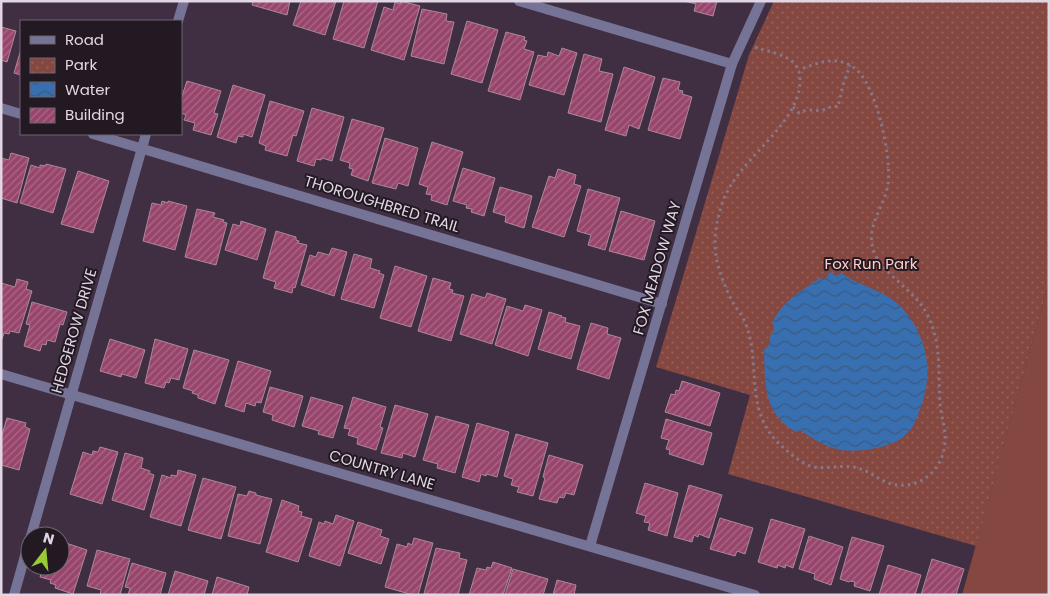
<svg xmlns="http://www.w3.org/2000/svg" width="1050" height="596" font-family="Poppins,sans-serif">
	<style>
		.green { fill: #844841 }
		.park { fill: url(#park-dots) }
		.water { fill: url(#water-waves) }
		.building { fill: url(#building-hatch); stroke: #ab8996 }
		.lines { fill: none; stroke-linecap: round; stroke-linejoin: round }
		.path { stroke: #867789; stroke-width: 3; stroke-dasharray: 2.5 4; stroke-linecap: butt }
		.street { stroke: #757396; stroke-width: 10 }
		.labels { text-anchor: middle; stroke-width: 4; stroke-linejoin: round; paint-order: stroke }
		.street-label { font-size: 15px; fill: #e1d6e3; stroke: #221923 }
		.park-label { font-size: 15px; fill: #ffccc5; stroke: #221923 }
	</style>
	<defs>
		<pattern id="park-dots" width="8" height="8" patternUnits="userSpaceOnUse" patternTransform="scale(1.25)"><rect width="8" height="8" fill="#844841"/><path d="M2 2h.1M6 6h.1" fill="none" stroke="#95625c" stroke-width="1.8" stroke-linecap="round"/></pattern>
		<pattern id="water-waves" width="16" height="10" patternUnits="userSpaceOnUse" patternTransform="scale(1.25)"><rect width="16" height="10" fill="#386fb0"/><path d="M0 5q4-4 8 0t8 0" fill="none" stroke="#3d5a7f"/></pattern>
		<pattern id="building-hatch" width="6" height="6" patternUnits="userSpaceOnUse" patternTransform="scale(1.25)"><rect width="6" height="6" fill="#98456b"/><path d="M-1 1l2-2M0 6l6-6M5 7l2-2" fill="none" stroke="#ab6887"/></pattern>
	</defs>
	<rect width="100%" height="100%" fill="#402e43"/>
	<path class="green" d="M1049 282V595H962Z"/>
	<path class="park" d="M774 1H1049V282L976 546 728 474 750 395 656 367 749 55Z"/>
	<path class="water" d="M831 272 836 276 841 273C861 287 886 290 903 309 929 339 934 376 919 412 916 419 914 427 908 432 899 443 885 446 871 449 858 451 846 452 833 448 820 444 811 437 800 430L796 432C763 413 765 385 764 350L769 345 771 333H773L774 326 772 323C784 299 799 293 820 278L825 279 828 276V274Z"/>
	<g class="building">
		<path d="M253 1H290L287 15 252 5Z"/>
		<path d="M301 1H336L325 35 293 25Z"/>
		<path d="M344 1H378L364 48 333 39Z"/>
		<path d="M401 1 420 6 404 60 371 50 384 7 393 10 395 2 400 4Z"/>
		<path d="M684 1H717L713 16 694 11 696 4Z"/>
		<path d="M422 9 447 14 446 21 454 22 444 64 411 56Z"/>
		<path d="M467 21 498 30 482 83 451 74Z"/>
		<path d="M1 27 16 31 7 62 1 60Z"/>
		<path d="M506 32 525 37 524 40 527 41 524 49 534 52 520 100 488 91Z"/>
		<path d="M562 48 577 53 564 95 529 85 538 55 547 57 548 52 559 56Z"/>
		<path d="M21 49V75L14 73Z"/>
		<path d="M584 54 602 59 599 71 613 74 601 122 568 113Z"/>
		<path d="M624 67 655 77 639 129 629 125 626 136 605 130Z"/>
		<path d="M663 78 680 82 678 90 683 91 682 94 692 97 680 139 648 130Z"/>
		<path d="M187 81 221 91 214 113 218 114 211 135 193 130 195 123 184 120 186 115 181 113V99Z"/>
		<path d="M233 85 265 95 252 137 243 134V137L238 136 236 143 217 137Z"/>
		<path d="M270 101 304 111 296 136 293 135 287 156 265 150 266 146 259 143Z"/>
		<path d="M312 108 344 117 332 161 322 158 321 160 316 159 314 166 297 161Z"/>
		<path d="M352 119 384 128 368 181 351 175 353 169 349 168 350 163 340 160Z"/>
		<path d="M385 138 418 148 408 186 398 183 396 189 372 183Z"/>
		<path d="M432 142 463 152 447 205 431 200 432 195 426 194 428 187 419 184Z"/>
		<path d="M11 153 29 158 17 203 1 198V158L9 160Z"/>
		<path d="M46 164 66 169 53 213 20 203 31 165 40 168V165L46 166Z"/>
		<path d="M463 168 495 178 484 216 471 212 472 209 466 208 467 205 453 201Z"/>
		<path d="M558 169 576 175 574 184 581 186 564 237 532 227 549 176 555 178Z"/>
		<path d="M78 171 109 181 93 233 61 224Z"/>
		<path d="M500 187 532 196 524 228 505 222 506 216 493 212Z"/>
		<path d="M588 189 620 198 605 250 588 245 591 235 577 231Z"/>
		<path d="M162 201 168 203V201L187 206 175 250 143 241 152 203 161 205Z"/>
		<path d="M197 209 215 213 213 217 224 220 223 222 227 223 216 265 185 257Z"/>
		<path d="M621 211 655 221 644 260 609 251Z"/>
		<path d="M241 221 266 229 257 260 225 250 233 224 240 226Z"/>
		<path d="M276 231 296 237V240L299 241 298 243 307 245 295 288 293 287 292 293 274 288 276 282 263 278Z"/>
		<path d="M332 248 347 252 334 296 301 285 310 255 316 257 318 252 329 255Z"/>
		<path d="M354 254 372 259 370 268 380 271 379 273 384 275 374 308 341 299Z"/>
		<path d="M395 266 427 276 411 327 380 318Z"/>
		<path d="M433 278 451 283 449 289 453 290 452 293 464 296 451 341 418 331Z"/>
		<path d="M17 279 28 282 26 289 32 291 19 333 10 331 9 334 4 333 2 339 1 283 15 287Z"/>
		<path d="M487 293 506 299 492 344 460 334 472 294 485 298Z"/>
		<path d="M32 302 67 312 63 325 60 324 55 342 47 340 46 345 42 344 40 351 24 346 30 325 26 324Z"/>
		<path d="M525 305 542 310 528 356 495 345 507 306 523 311Z"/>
		<path d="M549 312 562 316 561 317 566 318 565 322 580 326 571 359 538 349Z"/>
		<path d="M591 323 608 328 607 334 621 338 609 379 577 369Z"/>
		<path d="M110 339 145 350 136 378 122 374 121 377 100 371Z"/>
		<path d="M155 339 188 349 179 380 171 378 169 383 166 382 164 388 145 383Z"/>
		<path d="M194 350 229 360 215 404 198 398V395L192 393 193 391 183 388Z"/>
		<path d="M238 361 271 371 261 403 256 402 255 406 246 403 244 412 225 406Z"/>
		<path d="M682 381 720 393 710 426 665 412 671 394 675 395 676 390 679 391Z"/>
		<path d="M270 387 303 396 294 427 272 420 273 415 263 412Z"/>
		<path d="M311 397 343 406 333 438 318 434 319 431 302 426Z"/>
		<path d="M353 397 386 407 380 427 383 428 376 450 357 444 358 438 348 435 350 429 344 428Z"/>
		<path d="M395 405 428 414 415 457 403 453 402 458 381 453Z"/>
		<path d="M436 416 469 425 455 473 437 468 438 464 423 460Z"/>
		<path d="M7 418 26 423 25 427 30 429 19 470 1 465V438Z"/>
		<path d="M666 419 712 433 703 465 669 454 670 450 666 449 669 440 661 438Z"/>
		<path d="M477 423 509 432 497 477 487 474 486 476 481 474 479 482 462 477Z"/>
		<path d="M516 434 548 443 533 496 517 492 519 487 511 485 513 479 504 476Z"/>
		<path d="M100 447 118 452 102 504 70 494 83 452 92 455 93 451 98 452Z"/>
		<path d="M125 453 143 458 141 468 150 471 149 473 154 475 144 510 112 500Z"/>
		<path d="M549 455 583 465 574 495 566 493 564 498 559 497 557 503 539 499 545 478 543 477Z"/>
		<path d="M178 470 196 475 181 526 150 517 162 475 171 478V475L177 476Z"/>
		<path d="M203 478 236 487 221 539 188 530Z"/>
		<path d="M645 483 678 493 667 536 648 530 650 523 644 522 646 516 636 513Z"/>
		<path d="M689 485 722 495 709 538 699 534 698 537 694 535 692 542 674 537Z"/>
		<path d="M249 491 256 493V495L272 499 260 544 228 536 238 494 247 496Z"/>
		<path d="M282 500 299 506 298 511 302 512 301 516 312 519 298 562 266 552Z"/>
		<path d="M336 515 354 521 340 566 309 556 319 522 324 524 325 521 333 524Z"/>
		<path d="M720 518 753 528 745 554 737 551 735 556 710 549Z"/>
		<path d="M771 519 805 529 793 568 786 565 785 568 778 565 777 568 758 562Z"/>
		<path d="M358 522 382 530 380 536 389 539 381 564 348 553Z"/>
		<path d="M809 536 843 547 831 585 814 579 815 574 799 569Z"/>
		<path d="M852 537 884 546 870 591 854 586 855 582 850 581 849 582 840 579Z"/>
		<path d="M414 538 433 543 418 595H413L385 587 397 544 407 547 408 543 412 545Z"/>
		<path d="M60 541 87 550 73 594 55 588 56 585 50 583 51 580 40 577 44 566H60Z"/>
		<path d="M436 548 460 553 459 558 467 560 458 595 424 594Z"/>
		<path d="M97 550 130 559 120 595H100L101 590 87 586Z"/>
		<path d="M932 559 964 569 956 595H921Z"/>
		<path d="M493 562 512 568 503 595H469L477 568 486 570 487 567 491 568Z"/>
		<path d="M132 563 166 573 160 595H128L130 588 125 587Z"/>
		<path d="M888 565 921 575 915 595H879Z"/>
		<path d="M513 569 548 579 543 595H505Z"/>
		<path d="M175 571 208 581 204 595H168Z"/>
		<path d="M217 577 249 587 247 595H212Z"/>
		<path d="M557 580 576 585 574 595H553Z"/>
	</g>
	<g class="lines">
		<g class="path">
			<path d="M755 47C774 54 801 55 800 81 799 127 737 158 722 204 710 241 714 263 730 297 734 306 741 313 745 322 763 366 741 413 785 449 793 456 802 464 814 467 826 469 839 465 853 467 873 470 884 488 906 485 930 483 946 461 945 437 945 426 941 415 940 404 938 372 942 343 927 314 915 290 880 273 873 249 866 225 885 206 888 184 892 158 876 81 853 67 835 55 817 63 799 70"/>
			<path d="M793 107 799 113C811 107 816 112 823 110 830 108 831 105 838 107L843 85 850 65"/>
		</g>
		<g class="street">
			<path d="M519 1 732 64"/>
			<path d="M178 21 184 1"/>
			<path d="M1 108 21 114"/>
			<path d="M93 134 662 304"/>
			<path d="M1 374 755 595"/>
			<path d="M31 536 146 134"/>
			<path d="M590 546 732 64 761 1"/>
			<path d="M14 595 30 538"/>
		</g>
	</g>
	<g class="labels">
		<g class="street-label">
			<text transform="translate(382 204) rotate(17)" y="5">THOROUGHBRED TRAIL</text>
			<text transform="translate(657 268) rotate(-74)" y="5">FOX MEADOW WAY</text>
			<text transform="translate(74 331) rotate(-74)" y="5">HEDGEROW DRIVE</text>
			<text transform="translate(382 470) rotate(16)" y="5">COUNTRY LANE</text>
		</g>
		<g class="park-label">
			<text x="871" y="269">Fox Run Park</text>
		</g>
	</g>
	<rect width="1050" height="596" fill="none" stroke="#e1d6e3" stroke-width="5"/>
	<rect x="20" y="20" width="162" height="115" fill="#221923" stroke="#6e6570"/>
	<rect x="30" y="36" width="25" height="8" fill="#757396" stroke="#6e6570"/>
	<text x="65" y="45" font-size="15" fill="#e1d6e3">Road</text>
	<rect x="30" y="58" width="25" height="15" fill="url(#park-dots)" stroke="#6e6570"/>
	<text x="65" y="70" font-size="15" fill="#e1d6e3">Park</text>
	<rect x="30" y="82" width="25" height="15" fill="url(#water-waves)" stroke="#6e6570"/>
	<text x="65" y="95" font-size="15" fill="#e1d6e3">Water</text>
	<rect x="30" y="108" width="25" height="15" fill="url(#building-hatch)" stroke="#6e6570"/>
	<text x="65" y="120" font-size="15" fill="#e1d6e3">Building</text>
	<g transform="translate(45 551) rotate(16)"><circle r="24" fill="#221923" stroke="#6e6570"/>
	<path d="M0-4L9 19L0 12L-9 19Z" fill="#99cb35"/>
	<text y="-8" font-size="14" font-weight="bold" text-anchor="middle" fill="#e1d6e3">N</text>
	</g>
</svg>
